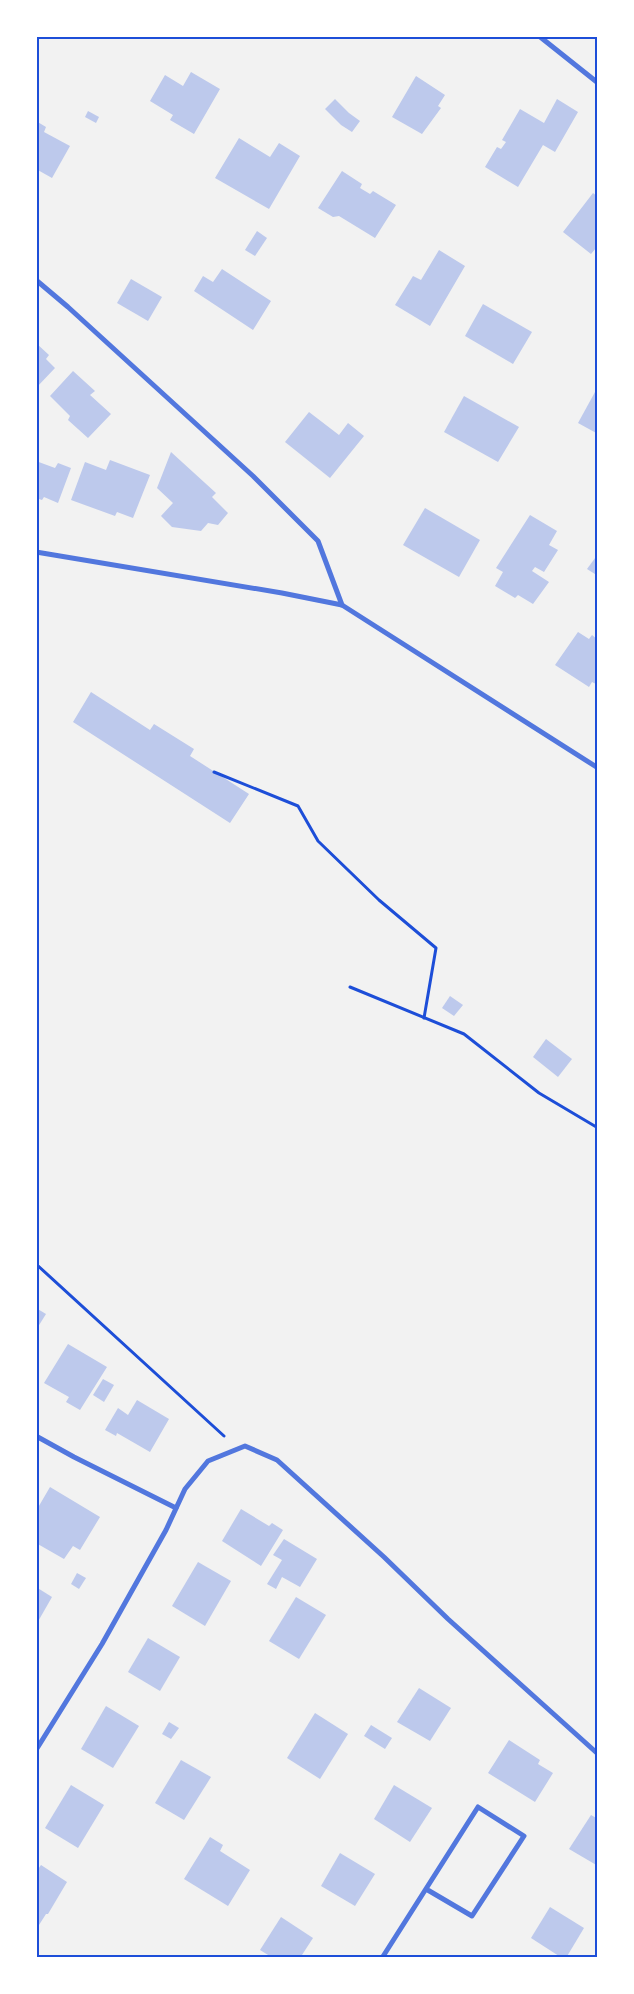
<svg xmlns="http://www.w3.org/2000/svg" width="634" height="1994" font-family="Karla,sans-serif">
	<style>
		.building { fill: #bdc9ec }
		.lines { fill: none; stroke-linecap: round; stroke-linejoin: round }
		.path { stroke: #1d4ed8; stroke-width: 3 }
		.minor { stroke: #5277de; stroke-width: 5 }
		.neatline { fill: none; stroke: #1d4ed8; stroke-width: 2 }
	</style>
	<rect width="100%" height="100%" fill="#f2f2f2"/>
	<g class="building">
		<path d="M191 72 220 89 194 134 170 120 173 115 150 101 165 75 183 86Z"/>
		<path d="M416 76 445 95 438 106 441 108 422 134 392 117Z"/>
		<path d="M335 99 349 113 360 121 352 132 341 125 325 109Z"/>
		<path d="M557 99 578 112 555 152 543 145 518 187 485 167 497 147 501 149 506 142 502 140 520 109 544 123Z"/>
		<path d="M88 111 99 117 96 123 85 117Z"/>
		<path d="M36 121 46 127 44 132 70 146 52 178 36 169Z"/>
		<path d="M239 138 270 157 279 143 300 156 269 209 215 178Z"/>
		<path d="M342 171 362 184 360 188 370 194 373 191 396 205 375 238 339 216 333 217 318 208Z"/>
		<path d="M593 193 598 197V249L596 248 591 254 563 232Z"/>
		<path d="M257 231 267 238 255 256 245 250Z"/>
		<path d="M439 250 465 266 430 326 395 305 413 276 421 280Z"/>
		<path d="M222 269 271 301 253 330 194 291 203 276 213 282Z"/>
		<path d="M131 279 162 297 148 321 117 303Z"/>
		<path d="M483 304 532 332 513 364 465 336Z"/>
		<path d="M36 343 49 355 46 359 55 368 36 388Z"/>
		<path d="M73 371 95 391 90 395 111 414 88 438 68 420 70 416 50 396Z"/>
		<path d="M595 392 598 394V434L578 423Z"/>
		<path d="M464 396 519 427 498 462 444 432Z"/>
		<path d="M309 412 339 435 348 423 364 436 330 478 285 442Z"/>
		<path d="M171 452 216 493 212 497 228 513 218 525 208 523 201 531 172 527 161 516 173 503 157 488Z"/>
		<path d="M110 460 150 475 133 518 117 512 115 516 71 500 85 462 106 470Z"/>
		<path d="M36 461 55 468 58 463 71 468 58 503 44 497 42 500 36 498Z"/>
		<path d="M425 508 480 540 459 577 403 545Z"/>
		<path d="M530 515 557 531 549 545 558 550 544 572 535 567 532 571 549 582 533 604 518 595 515 598 495 586 503 572 496 568Z"/>
		<path d="M598 554V576L587 569Z"/>
		<path d="M578 632 589 639 592 635 598 640V685L592 682 589 687 555 665Z"/>
		<path d="M91 692 150 730 154 724 194 749 190 756 249 794 230 823 73 722Z"/>
		<path d="M450 996 463 1005 454 1016 442 1008Z"/>
		<path d="M546 1039 572 1059 558 1077 533 1057Z"/>
		<path d="M36 1308 46 1314 36 1330Z"/>
		<path d="M68 1344 107 1367 80 1410 66 1402 69 1397 44 1383Z"/>
		<path d="M103 1379 114 1385 104 1402 93 1395Z"/>
		<path d="M137 1400 169 1419 150 1452 117 1433 116 1436 105 1430 118 1408 128 1415Z"/>
		<path d="M50 1487 100 1517 80 1550 73 1546 64 1559 36 1543V1511Z"/>
		<path d="M241 1509 269 1526 272 1523 283 1530 261 1566 222 1541Z"/>
		<path d="M284 1539 317 1559 300 1587 282 1577 276 1589 267 1584 282 1560 273 1555Z"/>
		<path d="M198 1562 231 1581 205 1626 172 1606Z"/>
		<path d="M77 1573 86 1578 79 1589 71 1584Z"/>
		<path d="M36 1587 52 1597 36 1625Z"/>
		<path d="M296 1597 326 1615 299 1659 269 1641Z"/>
		<path d="M148 1638 180 1657 160 1691 128 1672Z"/>
		<path d="M419 1688 451 1708 430 1741 397 1722Z"/>
		<path d="M106 1706 139 1726 113 1768 81 1749Z"/>
		<path d="M315 1713 348 1734 320 1779 287 1758Z"/>
		<path d="M169 1722 179 1728 171 1739 162 1734Z"/>
		<path d="M371 1725 392 1738 385 1749 364 1736Z"/>
		<path d="M509 1740 540 1760 538 1764 553 1773 535 1802 488 1773Z"/>
		<path d="M181 1760 211 1777 184 1820 155 1803Z"/>
		<path d="M71 1785 104 1805 78 1848 45 1828Z"/>
		<path d="M394 1785 432 1808 410 1842 374 1819Z"/>
		<path d="M591 1815 598 1819V1866L569 1849Z"/>
		<path d="M210 1837 223 1845 220 1851 250 1870 228 1906 184 1879Z"/>
		<path d="M340 1853 375 1874 355 1906 321 1886Z"/>
		<path d="M41 1865 67 1882 48 1914H46L39 1925 36 1924V1872Z"/>
		<path d="M550 1907 584 1928 566 1958H562L531 1938Z"/>
		<path d="M281 1917 313 1938 300 1958H273L260 1950Z"/>
	</g>
	<g class="lines">
		<g class="path">
			<path d="M214 772 298 806 318 841 379 900 436 948 424 1018"/>
			<path d="M350 987 464 1034 539 1093 598 1128"/>
			<path d="M36 1264 224 1436"/>
		</g>
		<g class="minor">
			<path d="M539 36 598 83"/>
			<path d="M36 280 68 307 253 476 318 541 342 605"/>
			<path d="M36 552 282 593 342 605 598 768"/>
			<path d="M36 1436 74 1457 176 1508"/>
			<path d="M36 1750 102 1644 166 1530 185 1489 208 1461 245 1446 277 1460 384 1557 448 1619 598 1754"/>
			<path d="M382 1958 478 1807 524 1836 472 1916 426 1889"/>
		</g>
	</g>
	<rect width="634" height="1994" fill="none" stroke="#ffffff" stroke-width="75"/>
	<rect x="38" y="38" width="558" height="1918" class="neatline"/>
</svg>
